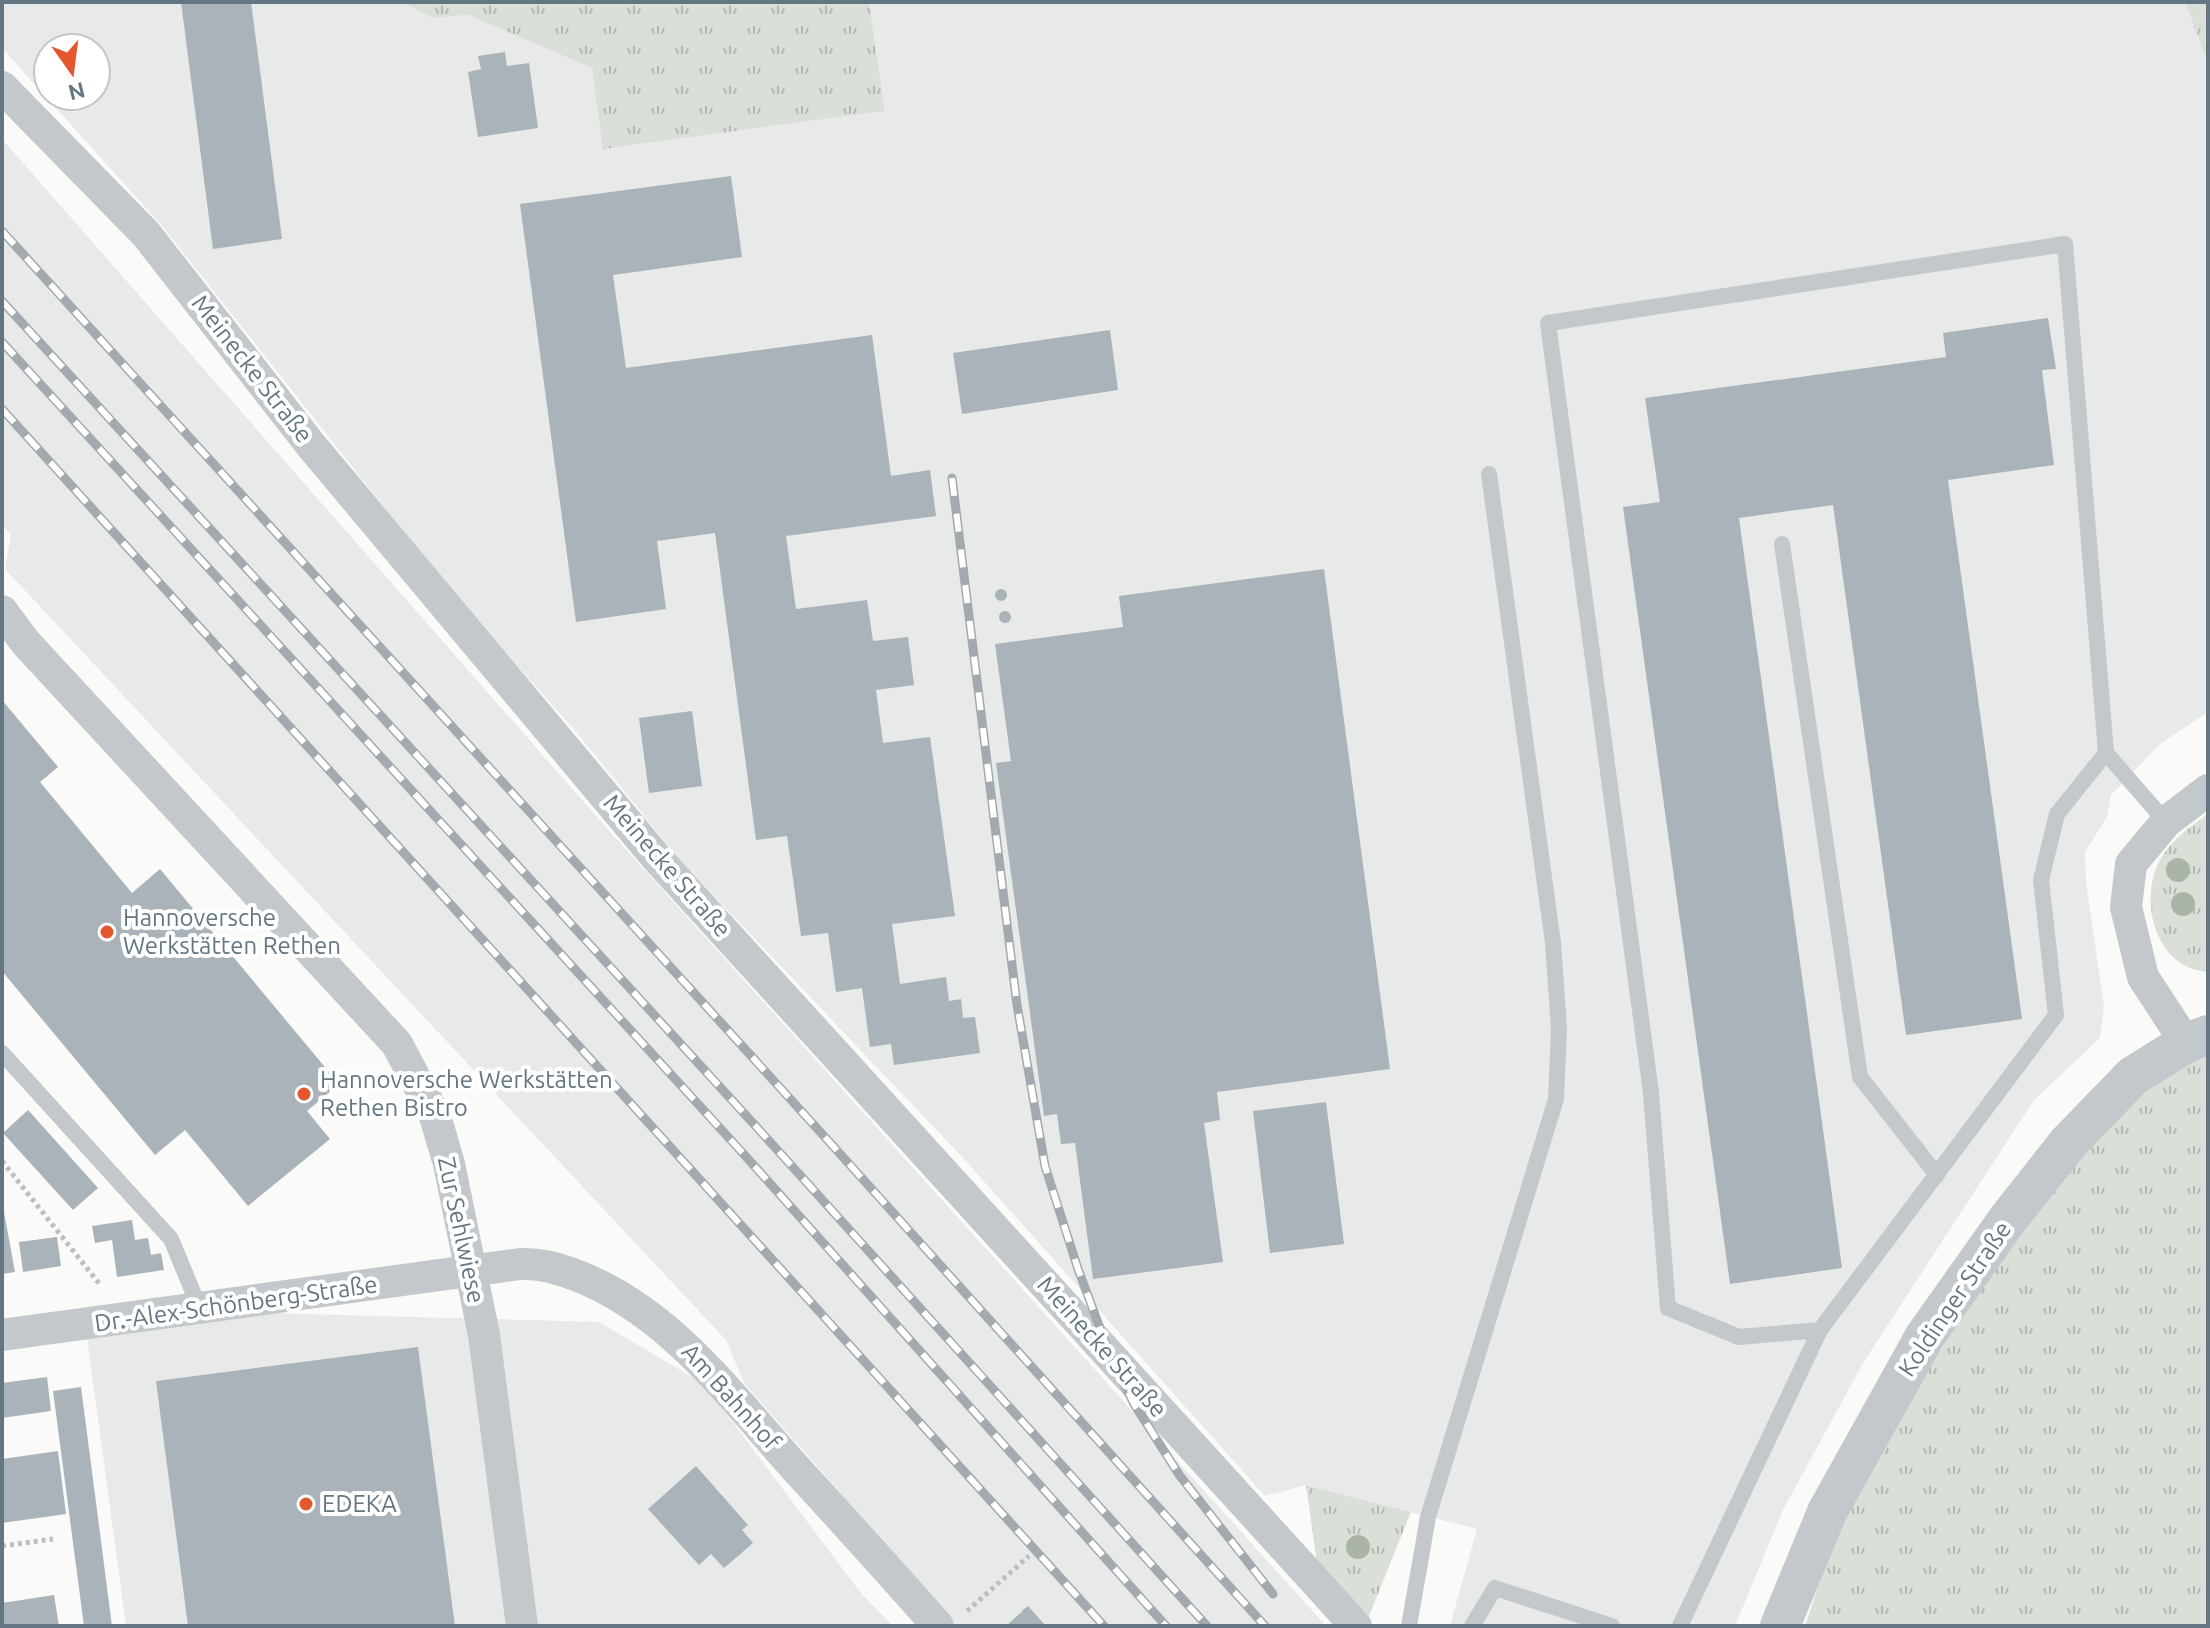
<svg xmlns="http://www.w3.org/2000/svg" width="2210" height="1628" font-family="Ubuntu,sans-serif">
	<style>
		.built { fill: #e8e9e9; fill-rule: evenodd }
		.grass { fill: url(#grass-tufts) }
		.building { fill: #aab3b9 }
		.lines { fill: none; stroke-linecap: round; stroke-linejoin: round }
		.path { stroke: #bbbfc2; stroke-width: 5; stroke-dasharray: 4 4; stroke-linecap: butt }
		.service { stroke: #c3c8cc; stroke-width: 16 }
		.minor { stroke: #c3c8cc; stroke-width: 32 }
		.tertiary { stroke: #c3c8cc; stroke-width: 40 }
		.rail-casing { stroke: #a2aab0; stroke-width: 9 }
		.rail { stroke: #fff; stroke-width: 6; stroke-dasharray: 18; stroke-linecap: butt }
		.tree { fill: #aab4a7 }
		.poi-dot { fill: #e4572e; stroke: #fff; stroke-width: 3 }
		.labels { text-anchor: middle; stroke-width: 8; stroke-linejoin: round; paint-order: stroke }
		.street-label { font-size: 24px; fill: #657683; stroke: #fff }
		.poi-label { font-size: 24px; fill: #657683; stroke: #fff; text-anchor: start }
	</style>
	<defs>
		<pattern id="grass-tufts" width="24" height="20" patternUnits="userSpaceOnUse" patternTransform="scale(2)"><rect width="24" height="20" fill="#dadfd7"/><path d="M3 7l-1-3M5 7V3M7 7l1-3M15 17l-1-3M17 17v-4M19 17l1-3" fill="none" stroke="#b4b9b4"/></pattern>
	</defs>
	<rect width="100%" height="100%" fill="#fafaf8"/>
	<g class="built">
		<path d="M2 2H403L432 18 468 15 592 68 604 149 885 111 869 2H2185L2208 64V712L2160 744 2111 795 2107 817 2085 852 2086 882 2104 1006 2100 1038 2034 1100 1863 1363 1783 1510 1735 1626H1450L1477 1529 1306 1485 1265 1496 964 1159 681 861 577 733 448 588 163 227 2 48ZM48 48H96V96H48Z"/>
		<path d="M2 139 604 825 1326 1626H957L744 1383 726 1340 5 569 11 535 2 525Z"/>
		<path d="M83 1308 599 1322 704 1384 860 1592 893 1626H126Z"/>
	</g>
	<g class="grass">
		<path d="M403 2H869L885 111 603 149 592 68 468 15 432 18Z"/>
		<path d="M2185 2H2208V64Z"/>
		<path d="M2208 814V972C2202 971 2195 970 2190 968 2149 951 2140 889 2163 855 2175 837 2191 826 2208 814Z"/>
		<path d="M2208 1051V1626H1805L1838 1526 1940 1340 2081 1152 2139 1087Z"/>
		<path d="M1306 1485 1411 1512 1369 1616 1317 1563Z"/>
	</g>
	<g class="building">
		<path d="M181 2H251L282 239 213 249Z"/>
		<path d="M505 52 507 66 529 63 538 128 478 137 468 72 481 69 478 56Z"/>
		<path d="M731 176 742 257 613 275 626 368 872 335 891 476 930 470 936 516 786 536 796 609 867 600 873 641 908 637 914 685 876 690 883 743 930 737 955 916 892 924 900 984 946 977 949 1001 961 999 963 1018 975 1017 980 1053 894 1065 891 1044 870 1047 862 988 836 992 828 933 801 936 787 836 756 840 715 533 657 541 666 609 576 622 520 204Z"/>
		<path d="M2048 318 2056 369 2042 370 2054 465 1948 480 2022 1019 1906 1035 1833 505 1739 518 1842 1268 1730 1284 1623 507 1660 502 1645 398 1946 357 1943 333Z"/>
		<path d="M1110 330 1118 390 962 414 953 353Z"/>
		<path d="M1324 569 1390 1069 1217 1092 1220 1120 1204 1123 1223 1262 1093 1279 1075 1143 1061 1144 1057 1114 1044 1116 996 763 1011 761 995 644 1123 627 1119 596Z"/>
		<circle cx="1001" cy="595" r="6"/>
		<circle cx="1005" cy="617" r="6"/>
		<path d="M2 700 58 767 40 782 132 893 160 869 339 1084 307 1111 330 1139 248 1206 185 1130 155 1155 2 971Z"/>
		<path d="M692 711 702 786 649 793 639 718Z"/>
		<path d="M1326 1102 1344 1244 1270 1253 1253 1111Z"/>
		<path d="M28 1110 98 1188 73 1210 3 1133Z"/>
		<path d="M2 1201 15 1272 2 1274Z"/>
		<path d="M132 1220 135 1240 148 1238 151 1255 161 1253 164 1270 117 1277 112 1240 95 1243 92 1226Z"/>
		<path d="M57 1237 61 1266 23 1272 19 1242Z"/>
		<path d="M418 1347 455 1626H188L156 1381Z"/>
		<path d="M47 1377 51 1411 2 1418V1383Z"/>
		<path d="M81 1387 112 1626H84L53 1391Z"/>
		<path d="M58 1451 66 1514 2 1523V1459Z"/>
		<path d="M696 1466 748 1525 742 1530 753 1543 724 1568 711 1554 699 1565 648 1509Z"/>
		<path d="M54 1595 59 1626H2V1603Z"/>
		<path d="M1028 1606 1046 1626H1006L1024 1610 1021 1611Z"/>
	</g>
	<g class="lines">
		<g class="path">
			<path d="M2 1161 101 1286"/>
			<path d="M2 1546 53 1539"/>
			<path d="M967 1611 1029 1556"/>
		</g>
		<g class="service">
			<path d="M1782 544 1860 1077 1937 1175"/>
			<path d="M2106 753 2057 814 2041 880 2056 1015 1820 1330 1739 1337 1668 1308 1651 1093 1548 323 2065 244 2106 753 2166 822"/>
			<path d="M2 1053 171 1239 200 1309"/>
			<path d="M1409 1626 1428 1517 1556 1099 1559 1028 1553 943 1489 474"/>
			<path d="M1472 1626 1495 1588 1612 1626"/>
			<path d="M1680 1626 1820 1330"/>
		</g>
		<g class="minor">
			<path d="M2 87 146 234 310 444 656 857 1356 1626"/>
			<path d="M2 611 26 643 397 1044 435 1116 449 1164 484 1335 522 1626"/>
			<path d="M2186 1043 2143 977 2126 907 2131 864 2166 822 2208 790"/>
			<path d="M2 1335 520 1264C540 1263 555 1268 573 1274 670 1310 732 1398 799 1472 846 1523 892 1574 938 1626"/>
		</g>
		<path class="tertiary" d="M1780 1626 1827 1512 1925 1336 2008 1219 2068 1143 2133 1076 2186 1043 2208 1035"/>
		<g class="rail-casing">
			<g id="rail">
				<path d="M2 231 833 1146 1265 1626"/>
				<path d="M2 301 762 1133 1207 1626"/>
				<path d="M2 342 740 1150 1166 1626"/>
				<path d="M2 409 1104 1626"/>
				<path d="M952 478 1017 1005 1045 1166 1078 1269 1110 1355 1134 1404 1180 1476 1273 1594"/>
			</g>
		</g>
		<use href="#rail" class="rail"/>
	</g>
	<g class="tree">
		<circle cx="2178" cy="870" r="12"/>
		<circle cx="2183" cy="904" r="12"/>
		<circle cx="1358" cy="1547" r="12"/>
	</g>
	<g class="poi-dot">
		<circle cx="107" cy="932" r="8"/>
		<circle cx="304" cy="1094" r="8"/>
		<circle cx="306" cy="1504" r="8"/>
	</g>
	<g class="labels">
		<g class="street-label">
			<text transform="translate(252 369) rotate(52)" y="8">Meinecke Straße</text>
			<text transform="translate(667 866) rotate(49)" y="8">Meinecke Straße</text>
			<text transform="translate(461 1230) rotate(78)" y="8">Zur Sehlwiese</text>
			<text transform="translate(1955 1299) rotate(-56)" y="8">Koldinger Straße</text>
			<text transform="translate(236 1304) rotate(-8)" y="8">Dr.-Alex-Schönberg-Straße</text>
			<text transform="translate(1102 1347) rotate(48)" y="8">Meinecke Straße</text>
			<text transform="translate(731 1397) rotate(48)" y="8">Am Bahnhof</text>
		</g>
		<g class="poi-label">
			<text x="123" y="926">Hannoversche<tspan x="123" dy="28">Werkstätten Rethen</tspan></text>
			<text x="320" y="1088">Hannoversche Werkstätten<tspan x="320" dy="28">Rethen Bistro</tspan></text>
			<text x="322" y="1512">EDEKA</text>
		</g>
	</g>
	<rect width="2210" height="1628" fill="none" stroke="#657683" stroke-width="8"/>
	<g transform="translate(72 72) rotate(166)"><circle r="38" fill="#ffffff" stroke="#c1c8cd" stroke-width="2"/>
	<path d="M0-6L14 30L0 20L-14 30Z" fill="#e4572e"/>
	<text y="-12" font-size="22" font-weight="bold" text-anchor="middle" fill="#657683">N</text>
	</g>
</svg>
